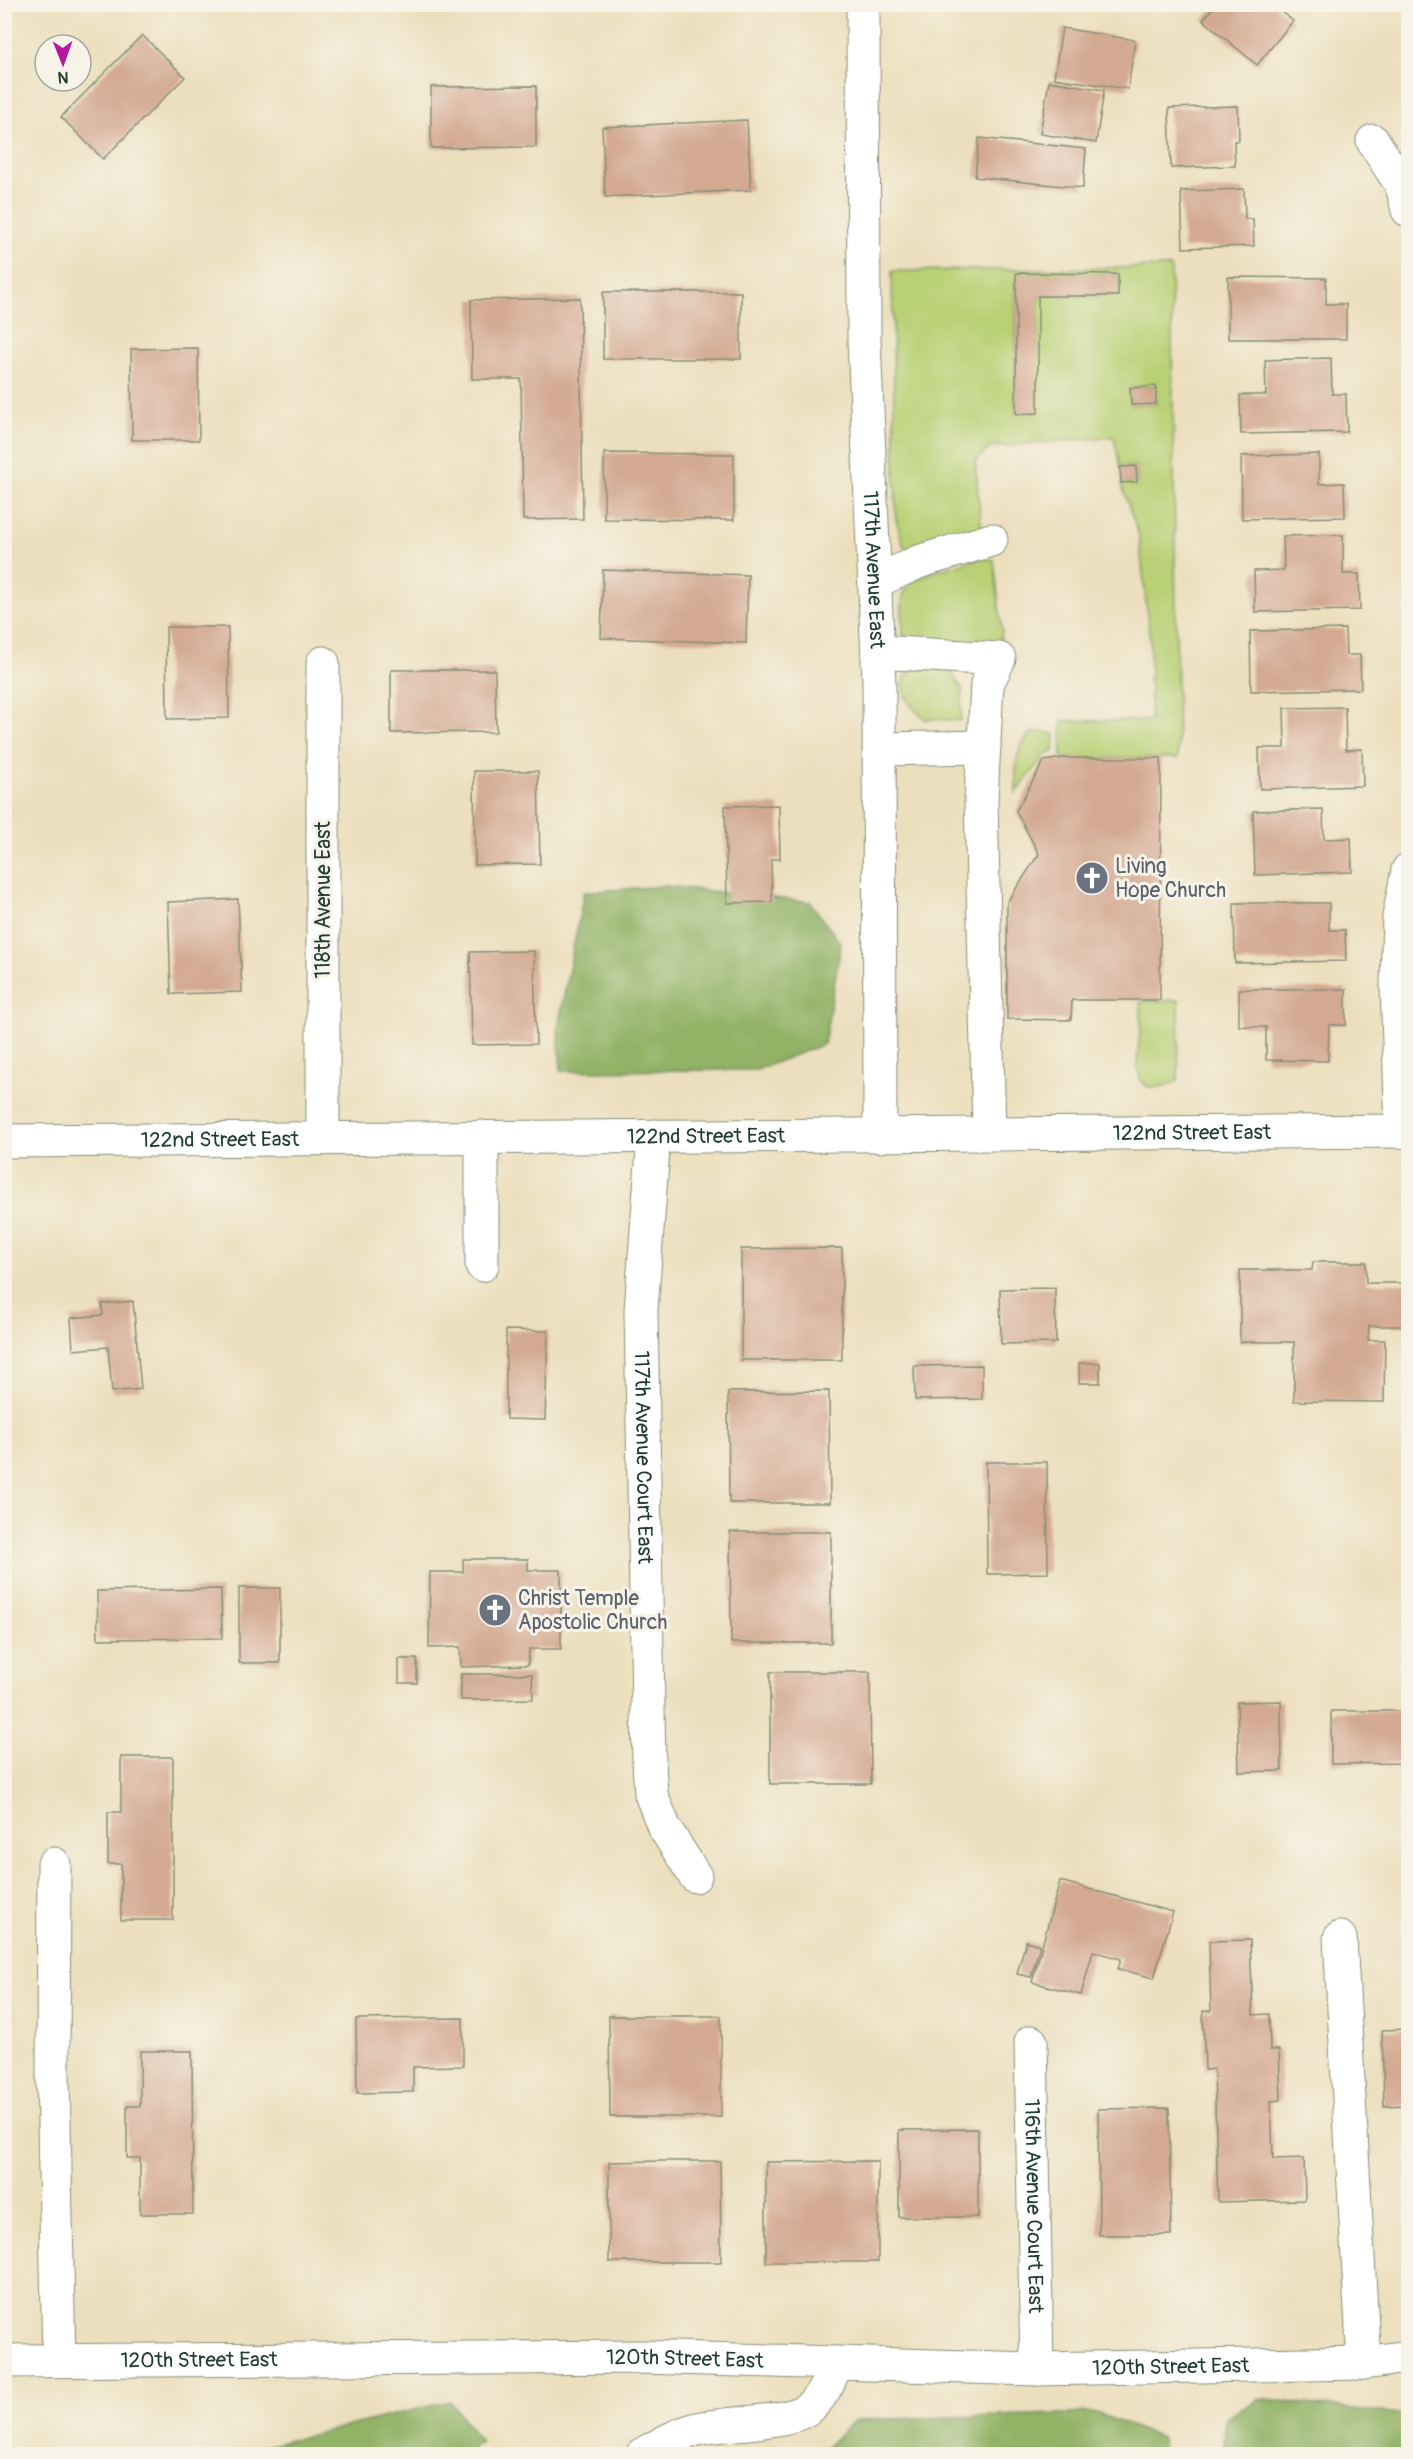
<svg xmlns="http://www.w3.org/2000/svg" width="1413" height="2459" font-family="Pangolin,sans-serif">
	<style>
		.green { fill: #b9d075; stroke: #6c8654; stroke-width: 1.5; fill-rule: evenodd }
		.forest { fill: #92b266; stroke: #58784d; stroke-width: 1.5 }
		.building { fill: #d3a991 }
		.lines { fill: none; stroke-linecap: round; stroke-linejoin: round }
		.minor-casing { stroke: #868e78; stroke-width: 35 }
		.minor { stroke: #fff; stroke-width: 33 }
		.labels { text-anchor: middle; stroke-width: 6; stroke-linejoin: round; paint-order: stroke }
		.street-label { font-size: 21px; fill: #1f3d34; stroke: #f7f3e8 }
		.worship-label { font-size: 21px; fill: #5b616d; stroke: #f7f3e8; text-anchor: start }
	</style>
	<rect width="100%" height="100%" fill="#f7f3e8"/>
	<filter id="ink" filterUnits="userSpaceOnUse"><feTurbulence type="fractalNoise" baseFrequency=".0167" numOctaves="2"/><feDisplacementMap in="SourceGraphic" scale="12" xChannelSelector="R" yChannelSelector="G"/><feConvolveMatrix kernelMatrix="1 2 1 2 8 2 1 2 1" color-interpolation-filters="sRGB"/></filter>
	<filter id="wash" filterUnits="userSpaceOnUse"><feTurbulence type="fractalNoise" baseFrequency=".008" numOctaves="4" result="noise"/><feDisplacementMap in="SourceGraphic" scale="24" xChannelSelector="R" yChannelSelector="G"/><feGaussianBlur stdDeviation="1.35" result="paint"/><feColorMatrix in="noise" values="0 0 0 0 0 0 0 0 0 0 0 0 0 0 0 0 0 1.4 0 .05"/><feComposite in="paint" operator="in"/></filter>
	<g filter="url(#wash)">
		<rect width="100%" height="100%" fill="#ecdfbd"/>
		<g class="green">
			<path d="M1171 267 1178 758H1062V721H1150V640L1139 536 1121 483 1137 482 1136 466 1120 467 1114 437 991 447 975 461 982 533 913 553 904 547 896 519 892 271ZM1016 274H1118L1117 296H1038L1037 413H1016ZM1155 386 1156 404 1131 405 1130 388Z"/>
			<path d="M982 558 994 560 1002 632 1000 641H912L903 635C903 623 900 608 903 597 908 573 961 565 982 558Z"/>
			<path d="M915 668 949 669 962 689 961 720 925 719C910 706 901 697 905 677Z"/>
			<path d="M1042 732 1055 734 1054 751 1044 756 1016 793C1016 768 1013 752 1031 733Z"/>
			<path d="M1179 1000 1178 1081C1170 1084 1159 1089 1150 1087 1130 1083 1140 1039 1141 1025 1141 1018 1141 1010 1140 1002Z"/>
		</g>
		<g class="forest">
			<path d="M665 886 810 902 841 944 824 1044 756 1070 561 1071 558 1027 584 892Z"/>
			<path d="M1260 2399 1408 2415V2454H1225L1224 2419Z"/>
			<path d="M450 2401 481 2442 465 2454H234Z"/>
			<path d="M1096 2413 1162 2438 1163 2454H823L821 2452 855 2420Z"/>
		</g>
		<g id="blocks">
			<g class="building">
				<path d="M1216 4H1273L1293 21 1257 65 1203 20Z"/>
				<path d="M1062 28 1135 40 1128 89 1054 78Z"/>
				<path d="M142 35 185 77 103 159 61 117Z"/>
				<path d="M1049 81 1104 90 1096 143 1040 134Z"/>
				<path d="M536 86V147L431 148V87Z"/>
				<path d="M1238 106 1239 141H1234L1235 166 1171 168 1169 108Z"/>
				<path d="M747 120 751 190 605 197 602 127Z"/>
				<path d="M979 138 1086 149 1083 188 975 177Z"/>
				<path d="M1244 189 1245 219H1253L1254 246 1183 248 1181 191Z"/>
				<path d="M1016 273 1118 274V296H1038V413L1016 414Z"/>
				<path d="M1228 277 1326 278V304H1346V339H1228Z"/>
				<rect x="603" y="292" width="138" height="67"/>
				<path d="M580 298 583 519 523 520 521 379H472L471 300Z"/>
				<path d="M198 348 199 440H132L131 349Z"/>
				<path d="M1331 358 1332 394H1346L1347 432 1241 434 1240 395H1266L1265 360Z"/>
				<path d="M1156 386V404L1131 405 1130 388Z"/>
				<path d="M604 453 734 454V520L604 519Z"/>
				<path d="M1319 454V484L1344 483 1345 517 1242 519 1241 456Z"/>
				<path d="M1136 466 1137 482 1121 483 1120 467Z"/>
				<path d="M1343 535V574H1359L1360 610 1255 612 1254 571 1284 570 1283 536Z"/>
				<path d="M603 570 748 575 746 643 601 638Z"/>
				<path d="M166 627H228L229 718 167 719Z"/>
				<path d="M1345 629 1346 655H1360L1361 689 1251 691 1250 631Z"/>
				<path d="M391 670H495L496 732 391 733Z"/>
				<path d="M1345 707 1346 750 1362 749 1363 786 1260 789 1259 748H1285L1284 708Z"/>
				<path d="M1062 758H1161L1160 1000H1072L1071 1020 1007 1019V902L1039 854 1016 811 1044 761Z"/>
				<path d="M474 771H538L540 864 475 865Z"/>
				<path d="M779 805 780 859H771L772 902 727 903 725 806Z"/>
				<path d="M1323 809 1324 839 1351 838 1352 872 1255 875 1253 811Z"/>
				<path d="M238 899 242 992 171 994 168 902Z"/>
				<path d="M1234 903H1329V930H1345L1346 961 1235 963Z"/>
				<path d="M534 951 536 1044 472 1045 470 952Z"/>
				<path d="M1239 989H1346V1025H1329L1328 1061 1266 1060V1027L1239 1026Z"/>
				<path d="M842 1248V1360H741V1249Z"/>
				<path d="M1313 1262H1366V1283H1408V1326H1369L1368 1340H1385L1384 1402 1294 1401V1342H1240V1270H1312Z"/>
				<path d="M1055 1288 1056 1343 1001 1344 1000 1289Z"/>
				<path d="M133 1301 141 1389 112 1392 108 1347 73 1350 71 1318 103 1315 102 1304Z"/>
				<path d="M506 1330 548 1331 545 1420 506 1419Z"/>
				<rect x="1079" y="1363" width="21" height="20"/>
				<path d="M982 1365V1399L915 1400 914 1366Z"/>
				<path d="M829 1391 830 1503H729L728 1392Z"/>
				<path d="M986 1462H1047L1048 1573 987 1574Z"/>
				<path d="M730 1532H831V1643H731Z"/>
				<path d="M463 1559H528V1570H561V1649H529L528 1665 461 1667 460 1647 429 1648 430 1572H463Z"/>
				<rect x="239" y="1588" width="41" height="75"/>
				<path d="M221 1589 222 1638 98 1639 97 1591Z"/>
				<rect x="399" y="1659" width="18" height="24"/>
				<path d="M770 1672H870L871 1784H770Z"/>
				<path d="M461 1674H532L533 1699 461 1700Z"/>
				<path d="M1281 1701 1282 1771 1239 1772 1237 1702Z"/>
				<path d="M1331 1711H1408V1763L1331 1764Z"/>
				<path d="M121 1757H173V1920H121V1864H108V1812H121Z"/>
				<path d="M1060 1881 1173 1912 1154 1978 1118 1969 1121 1959 1093 1951 1081 1995 1032 1982Z"/>
				<path d="M4 1925H7L10 2023 4 2024Z"/>
				<path d="M1250 1940 1253 2015 1269 2014 1270 2050H1279L1281 2100 1271 2101 1273 2159 1304 2158 1305 2200 1218 2202 1214 2069 1205 2070 1203 2011H1211L1209 1941Z"/>
				<path d="M1026 1941 1040 1945 1031 1977 1017 1974Z"/>
				<path d="M609 2016H721V2117H610Z"/>
				<path d="M463 2018V2066L413 2067V2092L357 2093 356 2019Z"/>
				<path d="M1408 2029V2105L1384 2106 1382 2030Z"/>
				<path d="M140 2051H192L193 2214H140V2158H127V2106H140Z"/>
				<path d="M1169 2108 1171 2235H1099L1098 2109Z"/>
				<path d="M978 2129V2217H899V2130Z"/>
				<path d="M664 2161H720L721 2262H609V2162Z"/>
				<path d="M878 2161V2262H766V2162Z"/>
			</g>
		</g>
	</g>
	<g filter="url(#ink)">
		<use href="#blocks" fill-opacity="0" stroke="#868e78" stroke-width="1.5"/>
		<g class="lines">
			<g class="minor-casing">
				<g id="minor">
					<path id="s1" d="M863 4 864 340 879 683 880 1136"/>
					<path d="M1373 141 1402 186 1408 210"/>
					<path d="M875 582 918 562 991 540"/>
					<path d="M878 652 999 659 987 684 981 800 989 1134"/>
					<path d="M880 749 984 747"/>
					<path d="M1402 1131 1397 984 1399 917 1408 870"/>
					<path id="s2" d="M654 1136 641 1310 649 1763 651 1794 664 1827 695 1876"/>
					<path d="M482 1137V1265"/>
					<path d="M323 1138V663"/>
					<path id="s3" d="M4 1141 1408 1131"/>
					<path d="M54 1864 53 2075 59 2360"/>
					<path d="M1340 1938 1364 2363"/>
					<path id="s4" d="M1031 2042 1037 2369"/>
					<path id="s5" d="M4 2361 641 2357 1037 2369 1364 2363 1408 2357"/>
					<path d="M643 2454C661 2444 681 2432 702 2428 728 2423 788 2423 807 2409 823 2397 829 2381 837 2363"/>
				</g>
			</g>
			<use href="#minor" class="minor"/>
		</g>
	</g>
	<defs>
		<g id="church-disc" transform="scale(1.725)"><circle r="9.5" fill="#6b7280" stroke="#f7f3e8"/><path d="M-1.2-6h2.4v3.5h3.3v2.4h-3.3V6h-2.4V-.1h-3.3v-2.4h3.3Z" fill="#fff"/></g>
	</defs>
	<g fill-rule="evenodd">
		<use href="#church-disc" x="1092" y="878"/>
		<use href="#church-disc" x="495" y="1610"/>
	</g>
	<g class="labels">
		<g class="street-label">
			<text dy="7" stroke="none"><textPath href="#s1" startOffset="566">117th Avenue East</textPath></text>
			<text transform="translate(323 900) rotate(-90)" y="7">118th Avenue East</text>
			<text dy="7" stroke="none"><textPath href="#s3" startOffset="1188">122nd Street East</textPath></text>
			<text dy="7" stroke="none"><textPath href="#s3" startOffset="702">122nd Street East</textPath></text>
			<text dy="7" stroke="none"><textPath href="#s3" startOffset="216">122nd Street East</textPath></text>
			<text dy="7" stroke="none"><textPath href="#s2" startOffset="322">117th Avenue Court East</textPath></text>
			<text dy="7" stroke="none"><textPath href="#s4" startOffset="164">116th Avenue Court East</textPath></text>
			<text dy="7" stroke="none"><textPath href="#s5" startOffset="681">120th Street East</textPath></text>
			<text dy="7" stroke="none"><textPath href="#s5" startOffset="195">120th Street East</textPath></text>
			<text dy="7" stroke="none"><textPath href="#s5" startOffset="1167">120th Street East</textPath></text>
		</g>
		<g class="worship-label">
			<text x="1115" y="873">Living<tspan x="1115" dy="24">Hope Church</tspan></text>
			<text x="518" y="1605">Christ Temple<tspan x="518" dy="24">Apostolic Church</tspan></text>
		</g>
	</g>
	<rect width="1413" height="2459" fill="none" stroke="#f7f3e8" stroke-width="24"/>
	<g transform="translate(63 63) rotate(179)"><circle r="28" fill="#f7f3e8" stroke="#a1aaa0" stroke-width="1.5"/>
	<path d="M0-4.5L10 22L0 15L-10 22Z" fill="#b5179e"/>
	<text y="-9" font-size="16" font-weight="bold" text-anchor="middle" fill="#1f3d34">N</text>
	</g>
</svg>
